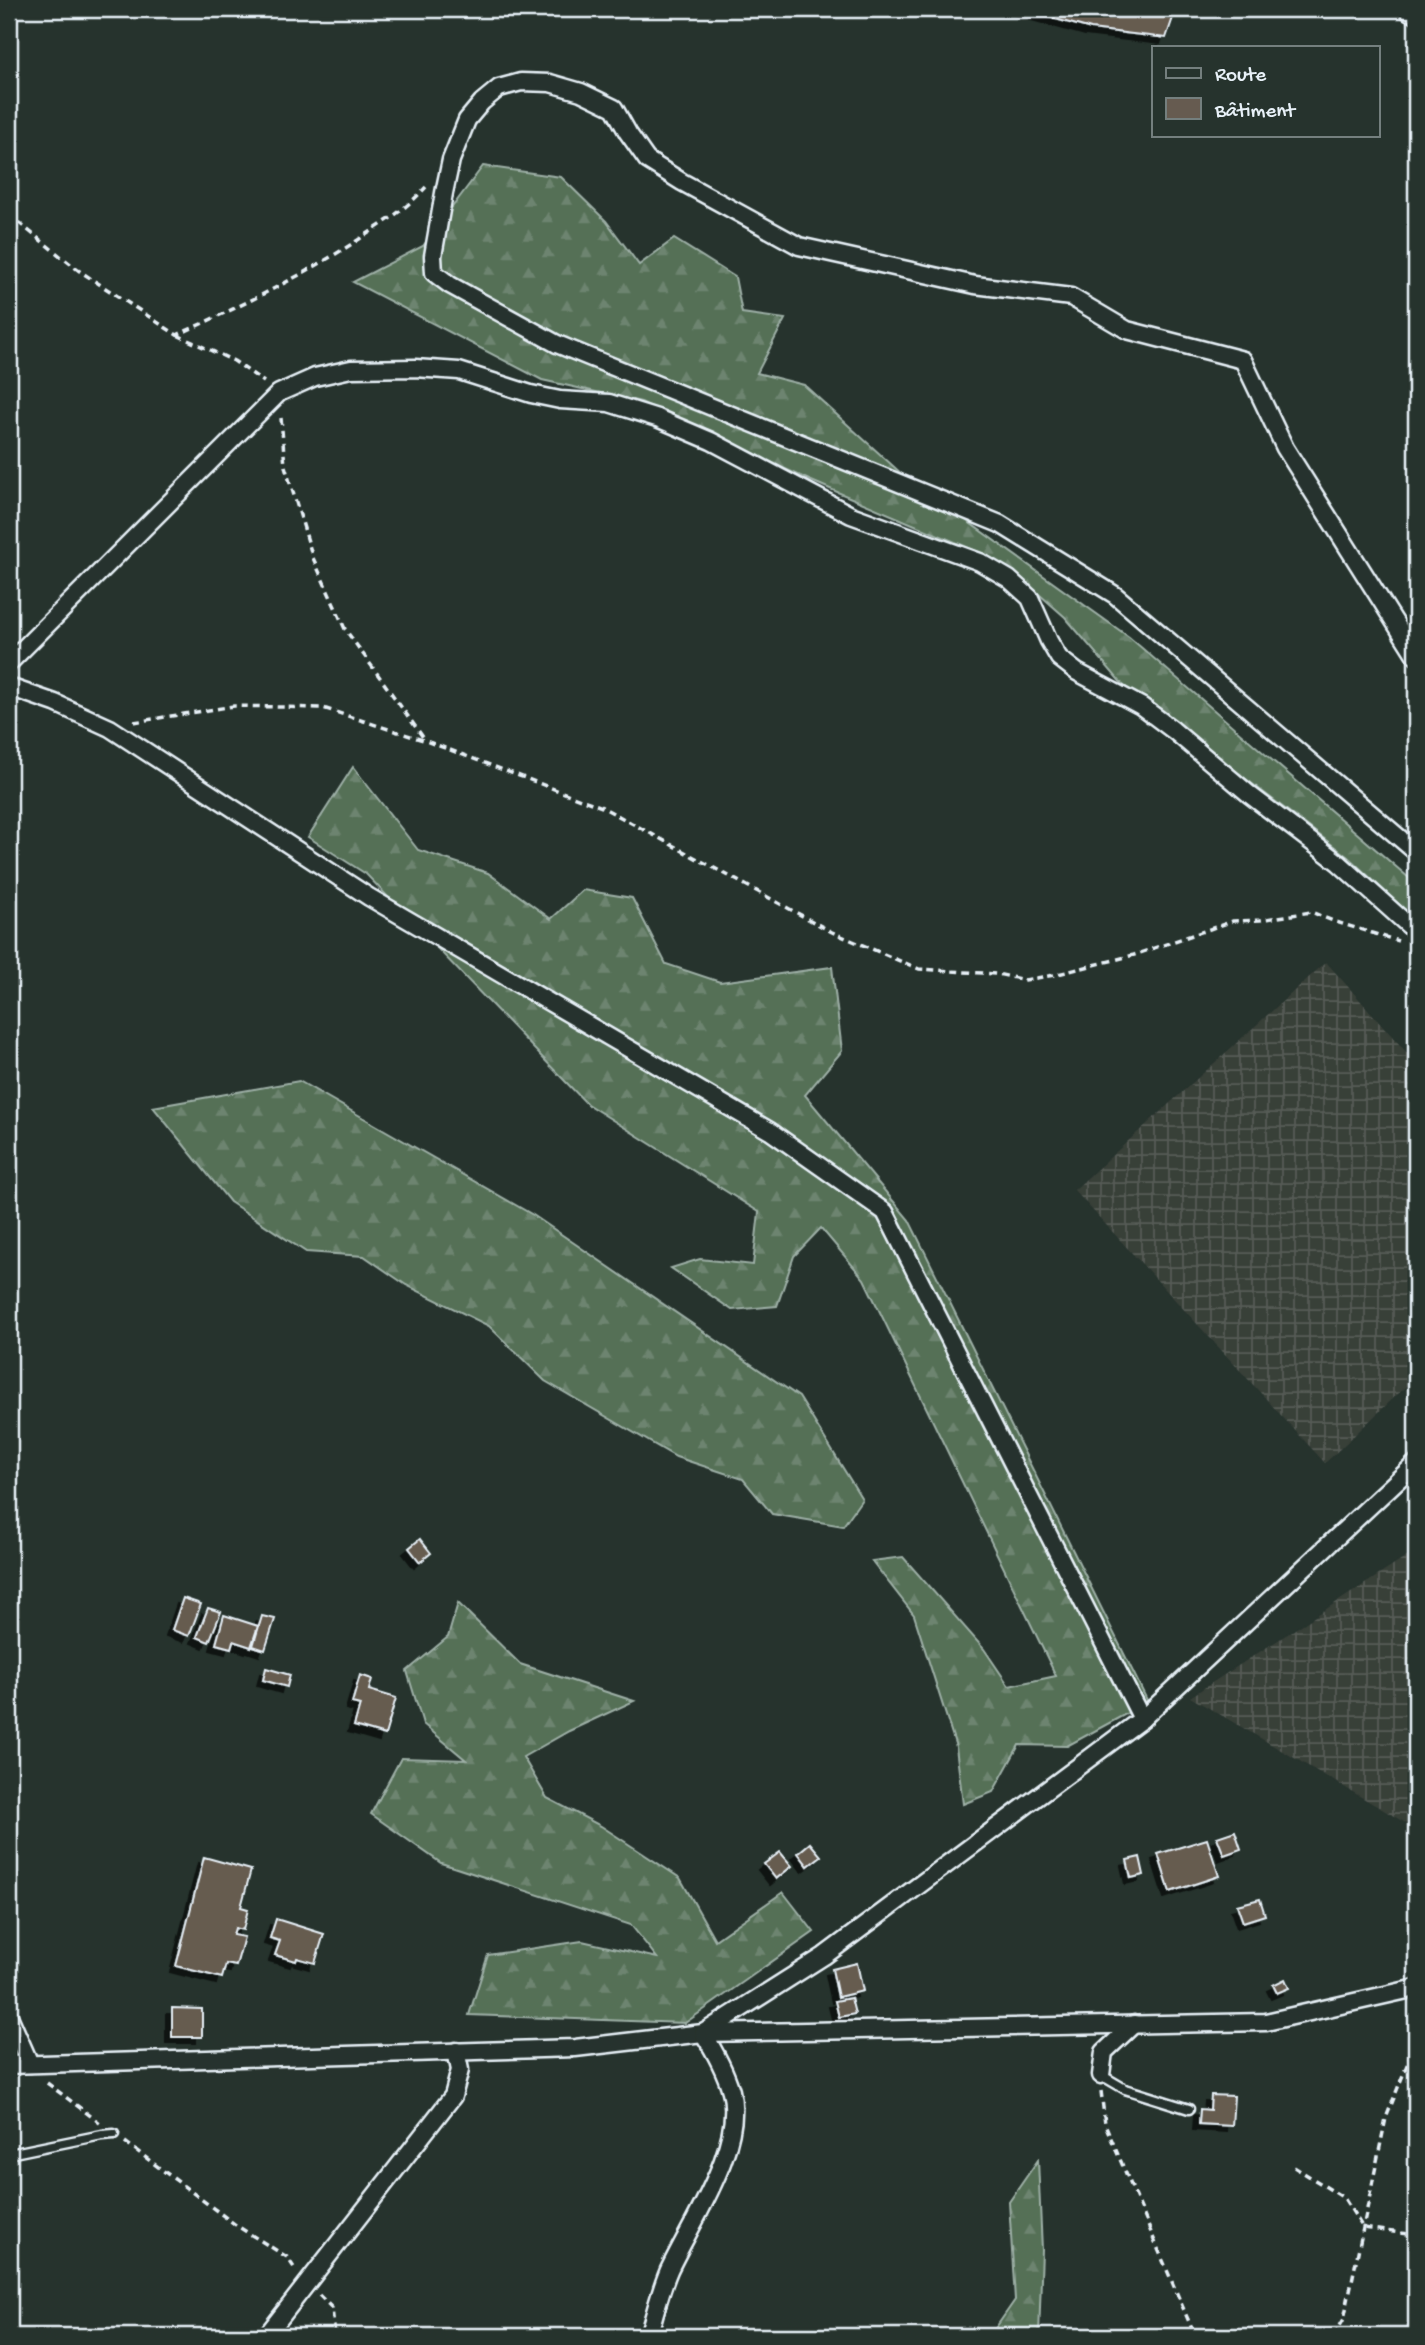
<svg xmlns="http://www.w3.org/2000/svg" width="1425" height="2345" font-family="'Gochi Hand',sans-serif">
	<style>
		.industrial { fill: url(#industrial-grid) }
		.forest { fill: url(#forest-firs); stroke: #9eb0a7; stroke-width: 2 }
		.building { fill: #665b50; stroke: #e8f1f8; stroke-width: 2; filter: url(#shadow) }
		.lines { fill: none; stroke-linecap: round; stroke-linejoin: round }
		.lane-casing { stroke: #e8f1f8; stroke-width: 13 }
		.street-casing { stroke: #e8f1f8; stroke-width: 21 }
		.secondary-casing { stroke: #e8f1f8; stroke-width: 28 }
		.path { stroke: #e8f1f8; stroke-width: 3.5; stroke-dasharray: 7 5; stroke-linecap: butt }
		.lane { stroke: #26332d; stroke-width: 8 }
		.street { stroke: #26332d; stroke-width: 16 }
		.secondary { stroke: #26332d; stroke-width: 23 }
	</style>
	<defs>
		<pattern id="industrial-grid" width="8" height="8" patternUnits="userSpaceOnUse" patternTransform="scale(1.75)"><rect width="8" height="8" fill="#393f38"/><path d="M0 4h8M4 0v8" fill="none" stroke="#565b56"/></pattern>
		<pattern id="forest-firs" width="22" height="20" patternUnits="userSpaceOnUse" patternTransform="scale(1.75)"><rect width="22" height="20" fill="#546f56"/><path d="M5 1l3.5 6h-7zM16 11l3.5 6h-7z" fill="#6d846f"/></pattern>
		<filter id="shadow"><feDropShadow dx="-6" dy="6" stdDeviation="0" flood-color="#0009"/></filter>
	</defs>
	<rect width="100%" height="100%" fill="#26332d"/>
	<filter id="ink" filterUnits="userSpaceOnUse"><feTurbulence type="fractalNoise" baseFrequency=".0143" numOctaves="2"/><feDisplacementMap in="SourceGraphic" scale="14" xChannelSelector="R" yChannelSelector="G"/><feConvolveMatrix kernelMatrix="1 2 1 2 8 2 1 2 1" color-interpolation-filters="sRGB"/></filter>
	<g filter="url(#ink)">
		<g class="industrial">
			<path d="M1326 962 1416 1063V1377L1325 1463 1074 1190Z"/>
			<path d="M1416 1551V1829L1190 1697Z"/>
		</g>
		<g class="forest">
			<path d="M483 166 561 177 606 221 639 265 674 239 735 277 742 313 785 319 757 373 804 385 904 476 1129 637 1416 884V920L1348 857 1123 685 1065 617 1023 580 981 553 809 480 641 402 542 380 353 282 423 246Z"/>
			<path d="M353 767 418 850 488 873 551 919 583 890 632 898 666 964 720 982 832 967 842 1051 805 1095 909 1220 1148 1702 1067 1746 1019 1745 993 1792 963 1804 956 1747 914 1615 872 1561 903 1557 984 1649 1009 1686 1056 1676 864 1279 821 1228 794 1256 777 1306 732 1310 671 1268 700 1259 753 1265 759 1212 587 1104 366 874 308 837Z"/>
			<path d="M299 1081 533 1215 799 1397 862 1499 843 1526 772 1514 743 1479 676 1457 545 1381 489 1326 406 1285 364 1256 306 1252 230 1202 153 1107Z"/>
			<path d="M458 1603 520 1664 634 1701 569 1731 523 1757 547 1798 601 1826 680 1878 715 1940 783 1892 814 1932 685 2023 469 2015 488 1955 582 1941 657 1958 631 1925 441 1863 371 1814 401 1758 466 1760 423 1724 407 1671 448 1637Z"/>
			<path d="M1038 2160 1042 2250 1039 2336H990L1015 2300 1009 2202Z"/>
		</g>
		<g class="building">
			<path d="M1020 9H1176L1166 38 1091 29Z"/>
			<path d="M420 1539 431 1553 420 1562 409 1548Z"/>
			<path d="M183 1598 201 1604 189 1636 172 1630Z"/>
			<path d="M208 1608 221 1612 209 1642 197 1637Z"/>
			<path d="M224 1615 258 1626 251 1647 233 1641 231 1648 216 1644Z"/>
			<path d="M262 1616 275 1619 265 1650 253 1646Z"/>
			<path d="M266 1668 290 1675 287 1687 263 1680Z"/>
			<path d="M360 1675 372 1679 369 1690 396 1698 385 1735 354 1726 360 1705 352 1703Z"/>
			<path d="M1235 1831 1241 1849 1224 1855 1217 1837Z"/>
			<path d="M1207 1839 1219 1876 1170 1892 1158 1854Z"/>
			<path d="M810 1843 821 1856 808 1866 798 1853Z"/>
			<path d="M780 1852 792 1866 776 1879 764 1864Z"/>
			<path d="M204 1857 251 1870 241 1907 248 1909 243 1930 235 1928 233 1935 244 1937 236 1966 226 1964 222 1978 176 1966Z"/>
			<path d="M1140 1857 1144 1875 1131 1878 1127 1860Z"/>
			<path d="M1260 1899 1265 1915 1243 1922 1237 1905Z"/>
			<path d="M276 1919 324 1934 315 1963 297 1958 296 1961 275 1955 280 1941 270 1938Z"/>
			<path d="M857 1963 863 1991 838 1997 832 1969Z"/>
			<path d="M1285 1979 1289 1988 1277 1993 1273 1985Z"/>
			<path d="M851 1998 855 2014 839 2017 835 2001Z"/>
			<path d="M172 2008 202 2009V2037H172Z"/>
			<path d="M1211 2095 1234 2096 1232 2126 1199 2124 1200 2109 1210 2110Z"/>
		</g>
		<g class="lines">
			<g class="lane-casing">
				<g id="lane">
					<path d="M1101 2075 1125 2089 1189 2109"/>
					<path d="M9 2154 102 2135 114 2134"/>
				</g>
			</g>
			<g class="street-casing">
				<g id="street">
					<path d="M1416 656 1285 448 1243 360 1127 330 1071 297 975 285 799 246 682 182 647 160 628 133 614 108 581 92 550 83 521 82 499 88 482 102 467 120 451 160 444 193 433 256 434 273 450 285 557 344 1000 524 1115 595 1416 852"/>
					<path d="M9 663 279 393 315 377 351 369 415 368 459 371 531 394 560 400 609 403 657 418 711 441 851 515 980 562 1009 579 1030 598 1049 641 1059 658 1077 672 1141 706 1173 730 1250 795 1339 863 1416 932"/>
					<path d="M9 687 55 703 110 728 369 897 770 1131 885 1212 1142 1719"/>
					<path d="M9 2016 30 2064"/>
					<path d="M9 2065 575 2048 703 2033 824 1956 1142 1719 1416 1463"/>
					<path d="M1101 2075 1104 2052 1134 2024"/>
					<path d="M266 2336 453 2096 460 2070 456 2051"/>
					<path d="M648 2336C655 2314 660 2291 669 2270 692 2221 745 2145 731 2091 725 2070 715 2052 703 2033L1266 2022 1416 1988"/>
				</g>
			</g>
			<g class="secondary-casing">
				<path id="secondary" d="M1412 9 1416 11"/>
			</g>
			<g class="path">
				<path d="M9 215 78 270 177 335C239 307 301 277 358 240 385 222 404 211 426 187"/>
				<path d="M177 335 234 361 264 382"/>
				<path d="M281 418 285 466 313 558 345 629 425 740"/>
				<path d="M134 722 234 706 323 708 426 741 602 807 832 932 919 969 997 974 1025 980 1054 975 1134 955 1233 921 1260 920 1311 912 1333 921 1398 941"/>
				<path d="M47 2083 100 2123"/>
				<path d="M1101 2091 1105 2124 1195 2336"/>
				<path d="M125 2142 237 2226 287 2257 295 2269"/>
				<path d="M1294 2167 1344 2198 1363 2228 1416 2235"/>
				<path d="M319 2295 332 2308 335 2336"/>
				<path d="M1334 2336 1344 2319 1386 2118 1416 2042"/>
			</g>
			<use href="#lane" class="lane"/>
			<use href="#street" class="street"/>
			<use href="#secondary" class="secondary"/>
		</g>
	</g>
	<rect width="1425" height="2345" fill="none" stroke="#26332d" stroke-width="35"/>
	<rect x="18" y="18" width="1390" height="2310" fill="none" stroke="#e8f1f8" stroke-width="2.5" filter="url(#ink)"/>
	<rect x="1152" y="46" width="228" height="91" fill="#26332d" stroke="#747f7e" stroke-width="2"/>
	<rect x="1166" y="68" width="35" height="10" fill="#26332d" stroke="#747f7e" stroke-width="2"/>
	<text x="1215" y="80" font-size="21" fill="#e8f1f8">Route</text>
	<rect x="1166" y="98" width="35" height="21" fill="#665b50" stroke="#747f7e" stroke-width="2"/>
	<text x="1215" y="116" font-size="21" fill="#e8f1f8">Bâtiment</text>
</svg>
